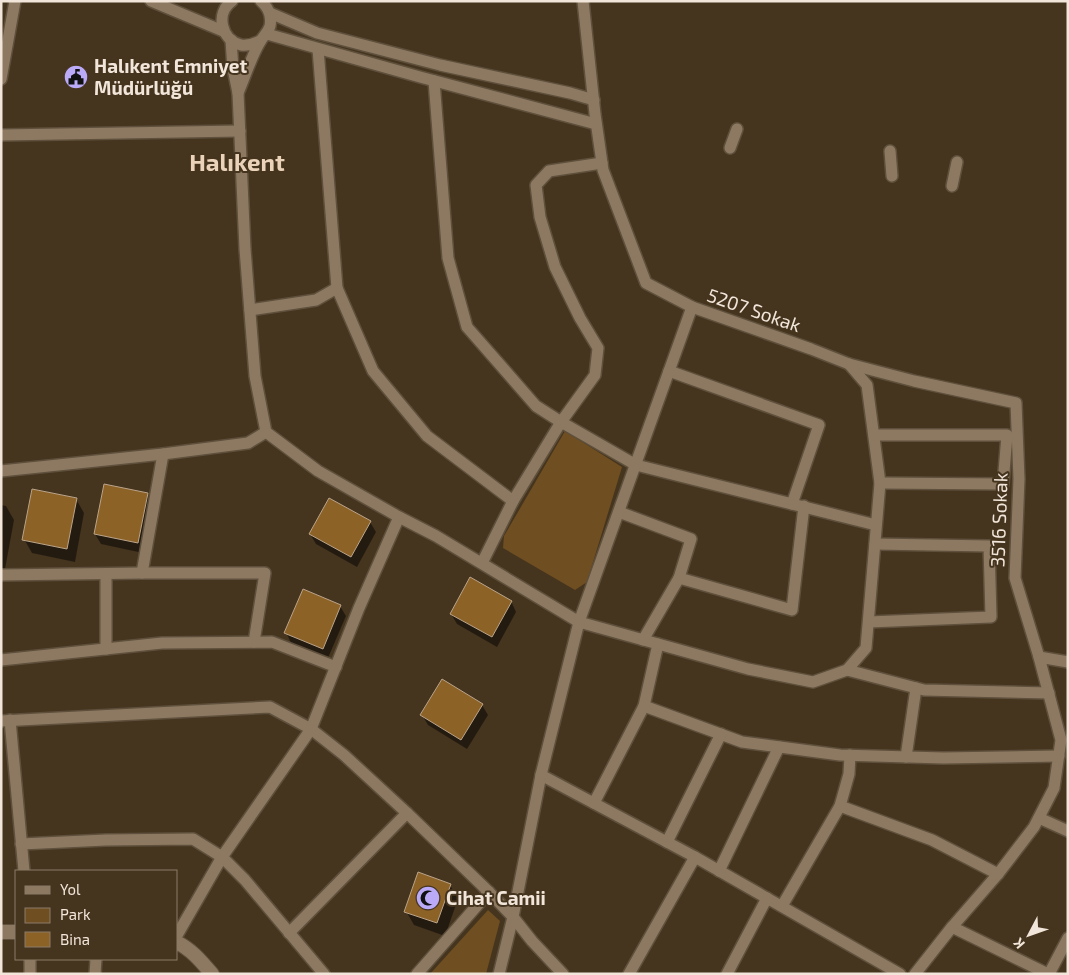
<svg xmlns="http://www.w3.org/2000/svg" width="1069" height="975" font-family="'Exo 2',sans-serif">
	<style>
		.green { fill: #6f4e21 }
		.shadow { fill: #0007 }
		.building { fill: #8d6227; stroke: #baa48b }
		.lines { fill: none; stroke-linecap: round; stroke-linejoin: round }
		.minor-casing { stroke: #5e503c; stroke-width: 14 }
		.tertiary-casing { stroke: #5e503c; stroke-width: 16 }
		.minor { stroke: #8d7961; stroke-width: 11 }
		.tertiary { stroke: #8d7961; stroke-width: 14 }
		.labels { text-anchor: middle; stroke-width: 4; stroke-linejoin: round; paint-order: stroke }
		.poi-label { font-size: 19px; font-weight: bold; fill: #f1e6d9; stroke: #45341e; text-anchor: start }
		.street-label { font-size: 19px; fill: #f1e6d9; stroke: #45341e }
		.district-label { font-size: 24px; font-weight: bold; fill: #ead3b9; stroke: #45341e }
	</style>
	<rect width="100%" height="100%" fill="#45341e"/>
	<g class="green">
		<path d="M565 431 622 467 587 582 575 590 503 548 504 536Z"/>
		<path d="M488 910 500 921 486 974H430Z"/>
	</g>
	<g class="shadow">
		<path d="M147 494 153 504 143 553 101 544 95 534Z"/>
		<path d="M76 499 84 513 75 562 32 553 24 539Z"/>
		<path d="M1 505 6 506 14 520 5 569 1 568Z"/>
		<path d="M370 522 376 532 357 567 316 544 310 534Z"/>
		<path d="M511 601 516 612 497 647 457 624 451 614Z"/>
		<path d="M340 606 346 616 328 658 291 643 286 632Z"/>
		<path d="M482 705 488 715 467 749 428 725 422 715Z"/>
		<path d="M450 885 458 899 445 936 414 925 406 911Z"/>
	</g>
	<g class="building">
		<path d="M104 484 148 493 138 543 94 534Z"/>
		<path d="M32 489 77 498 67 549 22 540Z"/>
		<path d="M329 498 371 521 351 557 309 534Z"/>
		<path d="M470 577 512 601 492 637 450 614Z"/>
		<path d="M303 589 341 605 323 649 284 633Z"/>
		<path d="M442 679 483 704 461 740 420 715Z"/>
		<path d="M418 872 451 884 437 923 404 912Z"/>
	</g>
	<g class="lines">
		<g class="minor-casing">
			<g id="minor">
				<path d="M151 1 223 31"/>
				<path d="M232 1C215 13 221 40 241 45 248 46 254 44 260 41"/>
				<path d="M583 1 595 114 603 170 646 283 692 307 811 349 849 364 914 381 1016 403 1019 479 1015 578 1039 657 1061 740 1054 788 1034 827 998 874 952 927"/>
				<path d="M270 13 317 33 440 65 570 93 594 100"/>
				<path d="M267 34 420 77 596 124"/>
				<path d="M231 40 233 69 238 93 245 249 255 376 266 432 318 471 399 517 436 536 579 622 748 669 813 682 847 670 866 648 880 483 867 385 849 364"/>
				<path d="M318 49 337 288 373 371 427 436 513 501"/>
				<path d="M1 79 15 1"/>
				<path d="M434 81 448 258 467 327 536 406 561 422 636 465 876 525"/>
				<path d="M238 93C245 77 251 57 260 42 263 36 268 33 270 26 272 16 268 7 261 1"/>
				<path d="M1 135 240 131"/>
				<path d="M730 148 737 129"/>
				<path d="M890 151 892 176"/>
				<path d="M952 186 957 162"/>
				<path d="M250 310 316 300 337 288"/>
				<path d="M669 371 819 425 792 504"/>
				<path d="M874 435H1007L1003 484 880 483"/>
				<path d="M1 471 163 454 248 443 266 432"/>
				<path d="M619 512 691 539 679 578 643 640"/>
				<path d="M482 563 513 501 561 422 595 375 598 348 580 318 555 267 540 217 536 185 549 171 602 163"/>
				<path d="M142 573 163 454"/>
				<path d="M1 575 142 573H265L254 642"/>
				<path d="M679 578 792 610 804 506"/>
				<path d="M869 622 991 617 989 546 875 544"/>
				<path d="M106 649V574"/>
				<path d="M1039 657 1068 662"/>
				<path d="M1 660 162 643 272 642 336 667"/>
				<path d="M847 670 924 690 1049 693"/>
				<path d="M644 706 742 742 840 755 943 758 1059 756"/>
				<path d="M10 720 24 871"/>
				<path d="M1 721 270 707 311 729 344 755 407 813 489 892 513 917 532 941 563 974"/>
				<path d="M906 757 916 688"/>
				<path d="M541 775 695 857 900 974"/>
				<path d="M594 803 644 706 658 644"/>
				<path d="M840 806 932 840 998 874"/>
				<path d="M1039 818 1068 831"/>
				<path d="M667 842 721 734"/>
				<path d="M21 844 106 840 193 839 222 857 245 880 324 974"/>
				<path d="M719 871 779 747"/>
				<path d="M782 906 840 806 849 774 850 755"/>
				<path d="M289 933 407 813"/>
				<path d="M176 937 222 857 311 729 359 608 399 517"/>
				<path d="M30 959V974"/>
				<path d="M95 974 96 959"/>
				<path d="M417 974 489 892"/>
				<path d="M499 974 513 917 541 775 579 622 692 307"/>
				<path d="M629 974 695 857"/>
				<path d="M727 974 767 898"/>
				<path d="M915 974 952 927 1048 974"/>
				<path d="M1049 974 1068 938"/>
			</g>
		</g>
		<g class="tertiary-casing">
			<g id="tertiary">
				<path d="M1 932H16"/>
				<path d="M176 942C191 949 201 961 212 974"/>
			</g>
		</g>
		<use href="#minor" class="minor"/>
		<use href="#tertiary" class="tertiary"/>
	</g>
	<defs>
		<g id="civic-disc" transform="scale(1.25)"><circle r="9.5" fill="#baaaf7" stroke="#45341e"/><path d="M-.6-6.5H3V-4.5H.6V-3L4-1V1h2V6H-6V1h2V-1L-.6-3ZM-1.2 2.5V6h2.4V2.5Z" fill="#111"/></g>
		<g id="mosque-disc" transform="scale(1.25)"><circle r="9.5" fill="#baaaf7" stroke="#45341e"/><path d="M3.5-4.9A6 6 0 1 0 3.5 4.9A5 5 0 1 1 3.5-4.9Z" fill="#111"/></g>
	</defs>
	<g fill-rule="evenodd">
		<use href="#civic-disc" x="76" y="77"/>
		<use href="#mosque-disc" x="428" y="898"/>
	</g>
	<g class="labels">
		<g class="poi-label">
			<text x="94" y="73">Halıkent Emniyet<tspan x="94" dy="22">Müdürlüğü</tspan></text>
			<text x="446" y="905">Cihat Camii</text>
		</g>
		<g class="street-label">
			<text transform="translate(754 310) rotate(19)" y="7">5207 Sokak</text>
			<text transform="translate(999 520) rotate(-88)" y="7">3516 Sokak</text>
		</g>
		<g class="district-label">
			<text x="237" y="171">Halıkent</text>
		</g>
	</g>
	<rect width="1069" height="975" fill="none" stroke="#f1e6d9" stroke-width="5"/>
	<rect x="15" y="870" width="162" height="90" fill="#45341e" stroke="#8a7b69"/>
	<rect x="25" y="886" width="25" height="8" fill="#8d7961" stroke="#8a7b69"/>
	<text x="60" y="895" font-size="15" fill="#f1e6d9">Yol</text>
	<rect x="25" y="908" width="25" height="15" fill="#6f4e21" stroke="#8a7b69"/>
	<text x="60" y="920" font-size="15" fill="#f1e6d9">Park</text>
	<rect x="25" y="932" width="25" height="15" fill="#8d6227" stroke="#8a7b69"/>
	<text x="60" y="945" font-size="15" fill="#f1e6d9">Bina</text>
	<g transform="translate(1029 935) rotate(229)" stroke="#45341e" stroke-width="4" paint-order="stroke">
	<path d="M0-4L9 19L0 12L-9 19Z" fill="#f1e6d9"/>
	<text y="-8" font-size="14" font-weight="bold" text-anchor="middle" fill="#f1e6d9">K</text>
	</g>
</svg>
